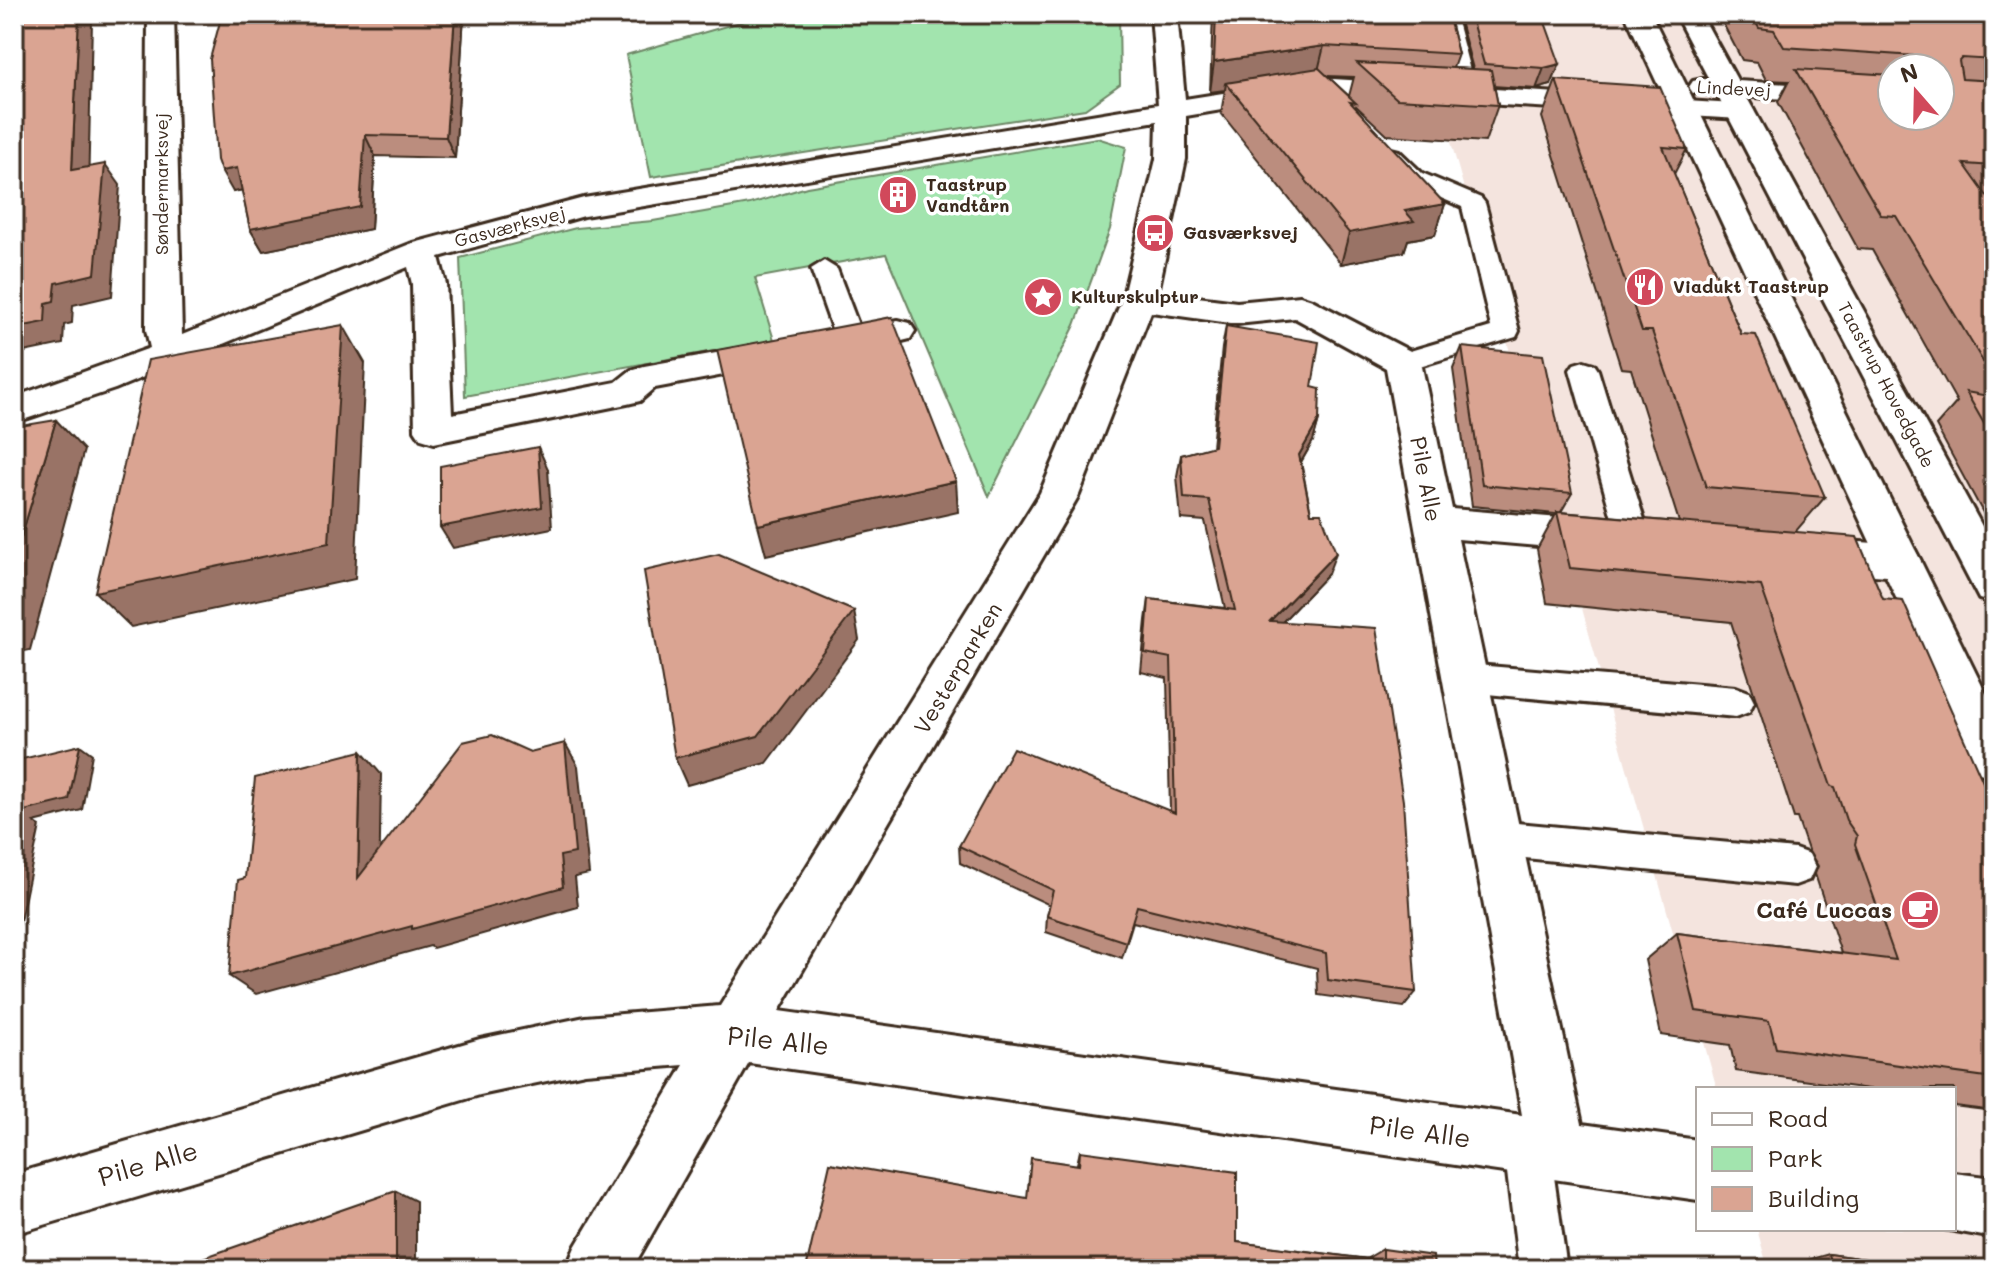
<svg xmlns="http://www.w3.org/2000/svg" width="2008" height="1283" font-family="Mali,sans-serif">
	<style>
		.built { fill: #f4e4de; fill-rule: evenodd }
		.green { fill: #a2e4ae; stroke: #6e8766; stroke-width: 2 }
		.lines { fill: none; stroke-linecap: round; stroke-linejoin: round }
		.service-casing { stroke: #3b2a1e; stroke-width: 6 }
		.minor-casing { stroke: #3b2a1e; stroke-width: 6 }
		.tertiary-casing { stroke: #3b2a1e; stroke-width: 6 }
		.service { fill: #fff; fill-rule: evenodd }
		.minor { fill: #fff; fill-rule: evenodd }
		.tertiary { fill: #fff; fill-rule: evenodd }
		.wall { fill: #bb8d7e; stroke: #3b2a1e; stroke-width: 2; fill-rule: evenodd }
		.shaded-wall { fill: #997366; stroke: #3b2a1e; stroke-width: 2 }
		.building { fill: #daa492; stroke: #3b2a1e; stroke-width: 2 }
		.labels { text-anchor: middle; stroke-width: 7; stroke-linejoin: round; paint-order: stroke }
		.far-street-label { font-size: 18px; fill: #3b2a1e; stroke: #fff }
		.far-poi-label { font-size: 18px; font-weight: bold; fill: #3b2a1e; stroke: #fff; text-anchor: start }
		.street-label { font-size: 22px; fill: #3b2a1e; stroke: #fff }
		.poi-label { font-size: 22px; font-weight: bold; fill: #3b2a1e; stroke: #fff; text-anchor: end }
		.near-street-label { font-size: 26px; fill: #3b2a1e; stroke: #fff }
	</style>
	<rect width="100%" height="100%" fill="#fff"/>
	<filter id="ink" filterUnits="userSpaceOnUse"><feTurbulence type="fractalNoise" baseFrequency=".0125" numOctaves="2"/><feDisplacementMap in="SourceGraphic" scale="16" xChannelSelector="R" yChannelSelector="G"/><feConvolveMatrix kernelMatrix="1 2 1 2 8 2 1 2 1" color-interpolation-filters="sRGB"/></filter>
	<g filter="url(#ink)">
		<path class="built" d="M1415 14H1920L1994 110V1269H1768L1757 1229H1954V1089H1717ZM1892 68H1940V116H1892Z"/>
		<g class="green">
			<path d="M768 14H1119L1120 84 1085 109 651 177 626 55Z"/>
			<path d="M1097 138 1126 147 1110 229 1075 325 989 496 886 254 755 278 774 340 465 396 460 258 576 228 653 221 750 204 807 187Z"/>
		</g>
		<g class="lines">
			<g class="service-casing">
				<g id="service">
					<path d="M1435 14H1455L1476 93 1473 98 1465 99 1454 93Z"/>
					<path d="M1391 149 1399 151 1422 173 1481 198 1485 203 1519 331 1516 337 1403 371 1393 368 1389 362 1393 356 1491 327 1462 207 1406 183 1380 156Z"/>
					<path d="M824 261 837 269 864 340 860 346H840L836 340 811 269Z"/>
					<path d="M1584 361 1594 364 1598 370 1650 539 1645 547 1634 551 1623 547 1618 539 1570 370 1574 364Z"/>
					<path d="M1465 664 1736 687 1749 692 1754 702 1749 712 1736 717 1465 692 1453 688 1448 678 1453 668Z"/>
					<path d="M1496 821 1795 849 1809 854 1815 867 1809 880 1795 885 1496 855 1482 850 1477 838 1482 826Z"/>
					<path d="M1527 1125 1543 1132 1550 1148 1567 1269H1519L1504 1148 1511 1132Z"/>
				</g>
			</g>
			<g class="minor-casing">
				<g id="minor">
					<path d="M148 14H174L182 335 410 244 584 198 1158 104 1151 14H1177L1185 99 1317 78 1750 105 1754 111 1750 117 1740 119 1317 94 1186 116V159L1158 292 1237 302 1300 296 1312 300 1416 354 1421 362 1452 509 1608 522 1622 526 1628 537 1622 548 1608 552 1458 539 1582 1124 1698 1140V1200L749 1063 632 1269H566L575 1247 684 1065 585 1073 480 1095 14 1234V1174L480 1039 585 1017 720 1006 1040 493 1122 300 1156 159 1157 121 584 216 439 257 446 284 452 414 616 382 631 370 644 366 898 320 910 323 915 331 910 339 898 342 655 388 640 401 627 404 434 443 421 439 415 430 412 284 408 267 115 389 14 423V397L150 348 146 330ZM1151 312 1237 324 1295 318 1386 368 1522 1115 779 1011 1079 495Z"/>
					<path d="M1703 79 1892 90V106L1693 93 1689 87 1693 81Z"/>
					<path d="M1808 538 1900 545 1915 550 1921 561 1915 572 1900 577 1808 570 1793 565 1787 554 1793 543Z"/>
					<path d="M1954 1173 1994 1178V1238L1944 1229H1954Z"/>
				</g>
			</g>
			<g class="tertiary-casing">
				<g id="tertiary">
					<path d="M1625 14H1651L1994 710V778L1977 772Z"/>
					<path d="M1675 14H1701L1994 548V603L1979 599Z"/>
				</g>
			</g>
			<use href="#service" class="service"/>
			<use href="#minor" class="minor"/>
			<use href="#tertiary" class="tertiary"/>
		</g>
		<g class="wall">
			<path d="M222 14H464L455 158 375 156 371 229 263 251 250 229 242 190 233 192Z"/>
			<path d="M1213 14H1448L1458 54 1453 68 1473 69 1458 14H1542L1551 85 1536 89 1494 86 1498 105 1485 142 1387 135 1356 106 1355 108 1445 204 1435 235 1408 240 1404 252 1341 264 1221 113 1225 90 1210 92ZM1327 76 1354 77 1349 96Z"/>
			<path d="M1718 14H1994V201L1990 200 1994 206V533L1936 426 1957 402 1872 250 1858 249 1778 102 1789 81 1766 80 1757 62 1742 60ZM1892 68H1940L1892 116Z"/>
			<path d="M1556 80 1687 149 1674 174 1741 334 1825 497 1795 532 1883 599 1994 807V1111L1954 1106V1089H1869L1736 1071 1730 1045 1661 1035 1645 960 1677 933 1841 953 1815 874 1818 866 1808 850 1797 818H1794L1731 622 1547 603 1537 549 1556 514 1472 506 1453 369 1462 347 1572 493 1561 512 1679 522 1631 369 1621 368 1542 117Z"/>
			<path d="M1226 326 1312 387 1319 420 1313 441 1301 462 1311 513 1328 574 1282 622 1416 992 1404 1007 1318 995 1317 968 1133 922 1122 958 1046 932 1047 916 1050 905 960 863 959 846 1170 811 1167 678 1141 672 1146 620 1149 599 1225 608 1205 521 1181 519 1177 476 1181 455 1212 447 1222 348Z"/>
			<path d="M1080 1151 1237 1242 1366 1259 1383 1249 1434 1269H806L1027 1198 1077 1164Z"/>
			<path d="M1829 1254 1940 1269H1791L1790 1265Z"/>
		</g>
		<g class="shaded-wall">
			<path d="M79 14H88L92 21 88 192 72 170Z"/>
			<path d="M455 14H464L455 158 446 137Z"/>
			<path d="M1324 46 1317 75 1226 83 1225 90 1210 92 1214 62Z"/>
			<path d="M1560 64 1551 85 1536 89 1544 68Z"/>
			<path d="M365 135 375 156 371 229 263 251 250 229Z"/>
			<path d="M105 164 120 185 112 296 73 305 72 323 64 325 63 344 14 354V328L56 283Z"/>
			<path d="M237 168 249 189 233 192 221 171Z"/>
			<path d="M1445 204 1435 235 1408 240 1404 252 1341 264 1349 233 1405 211Z"/>
			<path d="M343 325 365 363 355 579 131 627 95 592Z"/>
			<path d="M56 420 84 450 30 650 14 653V561Z"/>
			<path d="M1319 420 1313 441 1293 476 1299 455Z"/>
			<path d="M538 447 548 469 552 528 453 548 440 527Z"/>
			<path d="M956 481 958 512 766 555 758 525Z"/>
			<path d="M1336 553 1328 574 1264 641 1270 621Z"/>
			<path d="M854 611 859 640 767 763 687 785 675 758Z"/>
			<path d="M565 743 578 766 589 874 575 877 578 907 433 948 430 946 256 994 229 976 560 856Z"/>
			<path d="M80 745 92 754 82 810 34 822 40 826 14 950V809Z"/>
			<path d="M361 751 381 774 379 899 358 878Z"/>
			<path d="M396 1191 416 1201V1269H396Z"/>
		</g>
		<g class="building">
			<path d="M14 14H79L72 170 105 164 95 274 56 283 54 301 46 303 45 322 14 328Z"/>
			<path d="M222 14H455L446 137 365 135 360 207 250 229 237 168 221 171 217 160 210 59Z"/>
			<path d="M1216 14H1448L1458 54 1324 46 1214 62Z"/>
			<path d="M1470 14H1542L1560 64 1544 68 1484 64Z"/>
			<path d="M1751 14H1994V60L1962 58 1959 61 1962 79 1994 81V166L1964 164 1994 206V380L1896 216 1881 215 1796 69 1892 75V116H1940V68H1916L1915 56 1784 47 1774 30 1759 28Z"/>
			<path d="M1357 63 1491 70 1498 105 1397 99Z"/>
			<path d="M1319 68 1356 103 1350 102 1445 204 1405 211 1414 221 1349 233 1226 83Z"/>
			<path d="M1556 80 1660 87 1687 149 1663 147 1741 334 1756 335 1825 497 1706 487 1652 331H1642Z"/>
			<path d="M892 317 956 481 758 525 717 350Z"/>
			<path d="M343 325 329 543 95 592 148 360Z"/>
			<path d="M1226 326 1319 342 1312 387 1320 389 1319 420 1299 455 1311 513H1321L1336 553 1270 621 1376 628 1403 801 1416 992 1328 980 1326 953 1137 906 1126 942 1047 916 1053 890 959 846 1013 748 1175 813 1171 658 1145 653 1149 599 1235 610 1209 500 1184 498 1181 455 1214 446Z"/>
			<path d="M1462 347 1543 355 1572 493 1482 485Z"/>
			<path d="M1966 392 1994 397V441Z"/>
			<path d="M56 420 14 561V427Z"/>
			<path d="M538 447 542 507 440 527V466Z"/>
			<path d="M1557 512 1857 537 1883 599 1903 601 1994 807V1078L1776 1048 1769 1021 1696 1011 1677 933 1896 960 1855 844 1857 836 1846 820 1835 787 1831 786 1761 586 1570 568Z"/>
			<path d="M719 554 854 611 758 736 675 758 644 571Z"/>
			<path d="M492 735 530 752 565 743 575 853 560 856 563 887 412 929V926L229 976 238 880 245 878 255 778 361 751 358 878 463 742Z"/>
			<path d="M80 745 69 800 20 812 14 809V761Z"/>
			<path d="M1080 1151 1237 1172V1242L1383 1261V1249L1433 1256 1434 1269H806L830 1163 1027 1198 1031 1158 1079 1165Z"/>
			<path d="M396 1191V1269H171Z"/>
			<path d="M1829 1254 1940 1269H1833Z"/>
		</g>
	</g>
	<defs>
		<g id="building-disc" transform="scale(2)"><circle r="9.5" fill="#d1495b" stroke="#fff"/><path d="M-4-6H4V6H1V3H-1V6H-4ZM-2.5-4.3h1.7v1.8h-1.7ZM.8-4.3h1.7v1.8H.8ZM-2.5-1h1.7V.8h-1.7ZM.8-1h1.7V.8H.8Z" fill="#fff"/></g>
		<g id="bus-disc" transform="scale(2)"><circle r="9.5" fill="#d1495b" stroke="#fff"/><path d="M-5-6H5V4H4V6H2V4H-2V6H-4V4H-5ZM-3.5-4V0h7V-4ZM-3.5 1.2v1.5H-2V1.2ZM2 1.2v1.5H3.5V1.2Z" fill="#fff"/></g>
		<g id="restaurant-disc" transform="scale(2)"><circle r="9.5" fill="#d1495b" stroke="#fff"/><path d="M-5-6h1v4h1v-4h1v4h1v-4h1v5L-1.5 .5V6h-2V.5L-5-1ZM5-6V6H3V1.5H1.5Q1.5-4 5-6Z" fill="#fff"/></g>
		<g id="sight-disc" transform="scale(2)"><circle r="9.5" fill="#d1495b" stroke="#fff"/><path d="M0-6L1.8-2.2L6-1.7L2.9 1.2L3.7 5.4L0 3.3L-3.7 5.4L-2.9 1.2L-6-1.7L-1.8-2.2Z" fill="#fff"/></g>
		<g id="cafe-disc" transform="scale(2)"><circle r="9.5" fill="#d1495b" stroke="#fff"/><path d="M-5.5-4.5H6V0H3Q3 3.5 0 3.5H-2.5Q-5.5 3.5-5.5 0ZM3-3.2v2h1.7v-2ZM-6 4.5H4V6H-6Z" fill="#fff"/></g>
	</defs>
	<g fill-rule="evenodd">
		<use href="#building-disc" x="898" y="195"/>
		<use href="#bus-disc" x="1155" y="233"/>
		<use href="#restaurant-disc" x="1645" y="287"/>
		<use href="#sight-disc" x="1043" y="297"/>
		<use href="#cafe-disc" x="1920" y="910"/>
	</g>
	<g class="labels">
		<g class="far-street-label">
			<text transform="translate(1734 89) rotate(3)" y="6">Lindevej</text>
			<text transform="translate(162 184) rotate(-90)" y="6">Søndermarksvej</text>
			<text transform="translate(510 227) rotate(-15)" y="6">Gasværksvej</text>
			<text transform="translate(1886 385) rotate(62)" y="6">Taastrup Hovedgade</text>
		</g>
		<g class="far-poi-label">
			<text x="926" y="191">Taastrup<tspan x="926" dy="21">Vandtårn</tspan></text>
			<text x="1183" y="239">Gasværksvej</text>
			<text x="1673" y="293">Viadukt Taastrup</text>
			<text x="1071" y="303">Kulturskulptur</text>
		</g>
		<g class="street-label">
			<text transform="translate(1426 479) rotate(79)" y="8">Pile Alle</text>
			<text transform="translate(958 668) rotate(-59)" y="8">Vesterparken</text>
		</g>
		<g class="poi-label">
			<text x="1892" y="918">Café Luccas</text>
		</g>
		<g class="near-street-label">
			<text transform="translate(778 1041) rotate(6)" y="9">Pile Alle</text>
			<text transform="translate(1420 1132) rotate(8)" y="9">Pile Alle</text>
			<text transform="translate(148 1164) rotate(-16)" y="9">Pile Alle</text>
		</g>
	</g>
	<rect width="2008" height="1283" fill="none" stroke="#fff" stroke-width="48"/>
	<rect x="24" y="24" width="1960" height="1235" fill="none" stroke="#3b2a1e" stroke-width="3" filter="url(#ink)"/>
	<rect x="1696" y="1087" width="260" height="144" fill="#ffffff" stroke="#b1aaa5" stroke-width="2"/>
	<rect x="1712" y="1113" width="40" height="12" fill="#ffffff" stroke="#b1aaa5" stroke-width="2"/>
	<text x="1768" y="1127" font-size="24" fill="#3b2a1e">Road</text>
	<rect x="1712" y="1147" width="40" height="24" fill="#a2e4ae" stroke="#b1aaa5" stroke-width="2"/>
	<text x="1768" y="1167" font-size="24" fill="#3b2a1e">Park</text>
	<rect x="1712" y="1187" width="40" height="24" fill="#daa492" stroke="#b1aaa5" stroke-width="2"/>
	<text x="1768" y="1207" font-size="24" fill="#3b2a1e">Building</text>
	<g transform="translate(1916 92) rotate(340)"><circle r="38" fill="#ffffff" stroke="#b1aaa5" stroke-width="2"/>
	<path d="M0-6L14 30L0 20L-14 30Z" fill="#d1495b"/>
	<text y="-12" font-size="22" font-weight="bold" text-anchor="middle" fill="#3b2a1e">N</text>
	</g>
</svg>
